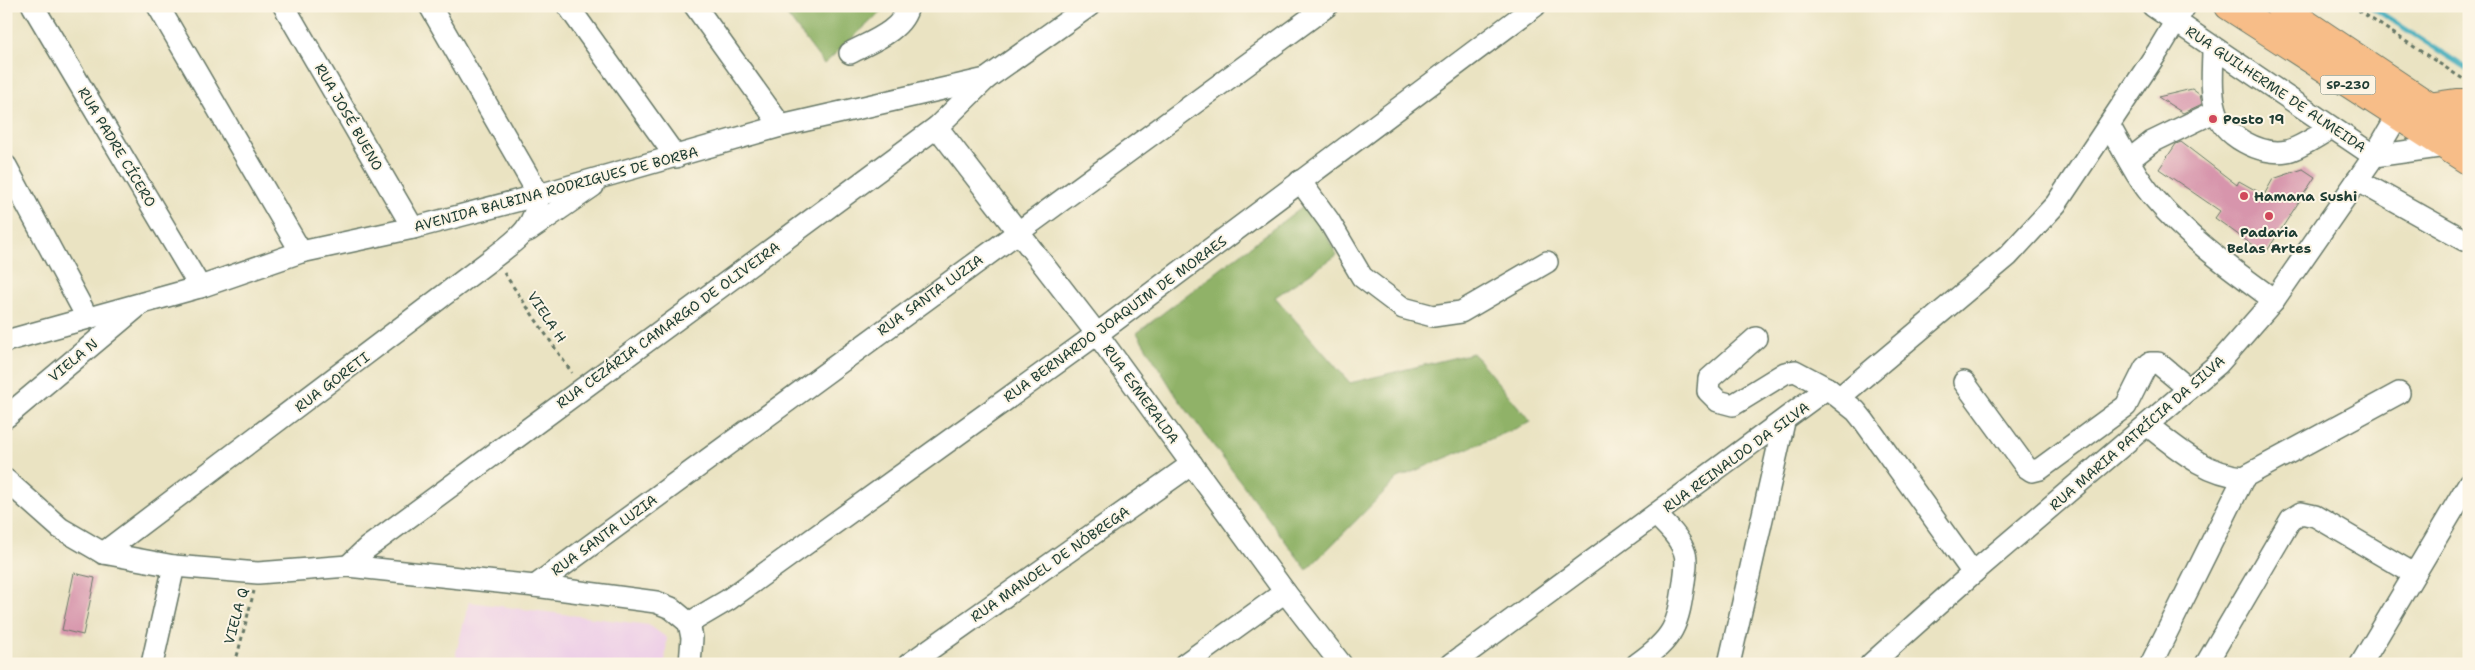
<svg xmlns="http://www.w3.org/2000/svg" width="2475" height="670" font-family="'Shantell Sans',sans-serif">
	<style>
		.built { fill: #eed0e7 }
		.forest { fill: #90b267; stroke: #58784e }
		.lines { fill: none; stroke-linecap: round; stroke-linejoin: round }
		.stream { stroke: #3dabbb; stroke-width: 5 }
		.building { fill: #d795ac }
		.minor-casing { stroke: #676; stroke-width: 24 }
		.highway-casing { stroke: #676; stroke-width: 30 }
		.path { stroke: #676; stroke-width: 3; stroke-dasharray: 4 4; stroke-linecap: butt }
		.minor { stroke: #fff; stroke-width: 21 }
		.highway { stroke: #f7bd88; stroke-width: 28 }
		.poi-dot { fill: #d1495b; stroke: #fcf5e5; stroke-width: 2 }
		.labels { text-anchor: middle; stroke-width: 4; stroke-linejoin: round; paint-order: stroke }
		.shield { fill: #fcf5e5; stroke: #617469; stroke-width: 1 }
		.shield-label { font-size: 12px; font-weight: bold; fill: #1f3d34 }
		.street-label { font-size: 14px; fill: #1f3d34; stroke: #fcf5e5 }
		.poi-label { font-size: 14px; font-weight: bold; fill: #1f3d34; stroke: #fcf5e5; text-anchor: start }
	</style>
	<rect width="100%" height="100%" fill="#fcf5e5"/>
	<filter id="ink" filterUnits="userSpaceOnUse"><feTurbulence type="fractalNoise" baseFrequency=".02" numOctaves="2"/><feDisplacementMap in="SourceGraphic" scale="10" xChannelSelector="R" yChannelSelector="G"/><feConvolveMatrix kernelMatrix="1 2 1 2 8 2 1 2 1" color-interpolation-filters="sRGB"/></filter>
	<filter id="wash" filterUnits="userSpaceOnUse"><feTurbulence type="fractalNoise" baseFrequency=".0096" numOctaves="4" result="noise"/><feDisplacementMap in="SourceGraphic" scale="20" xChannelSelector="R" yChannelSelector="G"/><feGaussianBlur stdDeviation="1.12" result="paint"/><feColorMatrix in="noise" values="0 0 0 0 0 0 0 0 0 0 0 0 0 0 0 0 0 1.4 0 .05"/><feComposite in="paint" operator="in"/></filter>
	<g filter="url(#wash)">
		<rect width="100%" height="100%" fill="#eae3c2"/>
		<path class="built" d="M469 602 649 625 667 638 665 664H457L456 653Z"/>
		<g class="forest">
			<path d="M780 6H880L884 9 824 64Z"/>
			<path d="M1308 202 1337 255 1275 297 1350 383 1473 353 1531 422 1398 478 1307 570 1177 397 1137 333Z"/>
		</g>
		<g class="lines">
			<path class="stream" d="M2370 6 2469 70"/>
		</g>
		<g id="blocks">
			<g class="building">
				<path d="M2192 89 2200 95 2202 104 2183 113 2158 97Z"/>
				<path d="M2181 142 2237 185 2239 181 2264 195 2273 179 2303 169 2315 177 2265 254 2215 218 2220 211 2159 169 2176 144Z"/>
				<path d="M74 573 95 578 83 635 62 630Z"/>
			</g>
		</g>
	</g>
	<g filter="url(#ink)">
		<use href="#blocks" fill-opacity="0" stroke="#676" stroke-width="1"/>
		<g class="lines">
			<g class="minor-casing">
				<g id="minor">
					<path d="M33 6 200 287"/>
					<path d="M158 6 301 252"/>
					<path d="M284 6 413 228"/>
					<path d="M568 6 676 157"/>
					<path d="M695 6 781 126"/>
					<path d="M2153 6 2374 156"/>
					<path d="M2213 48C2213 68 2210 90 2216 110 2223 136 2261 156 2287 151 2299 149 2320 134 2332 128"/>
					<path d="M850 53C870 42 903 31 908 6"/>
					<path d="M2109 125C2123 149 2136 178 2155 199 2189 239 2232 269 2274 300"/>
					<path d="M937 127 1097 334 1285 592 1341 664"/>
					<path d="M2374 156 2446 146"/>
					<path d="M2129 160 2152 142 2216 111"/>
					<path d="M6 166 87 317"/>
					<path d="M2357 180 2464 240"/>
					<path d="M1300 181 1329 221 1362 277 1403 308 1433 316 1461 312 1547 262"/>
					<path d="M528 231 593 186"/>
					<path d="M1756 338 1709 379 1708 391 1718 401 1733 405 1785 373 1795 371 1827 388"/>
					<path d="M6 341 200 287 301 252 413 228 539 195 781 126 986 79 1089 6"/>
					<path d="M1964 382 2026 467 2032 471 2040 469 2126 406 2145 368 2150 363H2158L2189 389"/>
					<path d="M1840 397 2008 256 2056 204 2158 51 2185 6"/>
					<path d="M6 417 137 307"/>
					<path d="M2147 425C2177 448 2205 474 2244 477L2399 393"/>
					<path d="M6 480 60 528 103 553 174 566 258 573 348 566 535 586 656 602 671 608 689 623"/>
					<path d="M103 553 493 258C519 238 534 229 539 195L430 6"/>
					<path d="M348 566 367 548 937 127 986 79"/>
					<path d="M535 586 1327 6"/>
					<path d="M689 623 728 600 1097 334 1535 6"/>
					<path d="M689 623 692 638 690 664"/>
					<path d="M152 664 174 566"/>
					<path d="M909 664 1192 464"/>
					<path d="M1185 664 1285 592"/>
					<path d="M1452 664 1827 388 1856 411 1864 421 1973 573"/>
					<path d="M1637 664C1674 638 1678 626 1684 582 1685 572 1688 560 1684 551 1679 537 1667 526 1656 515"/>
					<path d="M1729 664 1784 422"/>
					<path d="M1871 664 1973 573 2218 364 2274 300 2374 156 2397 117"/>
					<path d="M2151 664 2244 477"/>
					<path d="M2206 664 2291 519 2301 513 2315 516 2414 574"/>
					<path d="M2361 664 2469 483"/>
				</g>
			</g>
			<g class="highway-casing">
				<g id="highway">
					<path d="M2229 6 2469 161"/>
					<path d="M2279 6 2469 133"/>
					<path d="M2421 108 2456 103H2469"/>
				</g>
			</g>
			<g class="path">
				<path d="M2352 6 2466 81"/>
				<path d="M504 273 572 373"/>
				<path d="M235 664 254 591"/>
			</g>
			<use href="#minor" class="minor"/>
			<use href="#highway" class="highway"/>
		</g>
	</g>
	<g class="poi-dot">
		<circle cx="2213" cy="119" r="5"/>
		<circle cx="2244" cy="196" r="5"/>
		<circle cx="2269" cy="216" r="5"/>
	</g>
	<g class="labels">
		<rect class="shield" x="2320.5" y="75.5" width="55" height="19" rx="4"/>
		<g class="shield-label">
			<text x="2348" y="89">SP-230</text>
		</g>
		<g class="street-label">
			<text transform="translate(2276 89) rotate(34)" y="5">RUA GUILHERME DE ALMEIDA</text>
			<text transform="translate(349 117) rotate(60)" y="5">RUA JOSÉ BUENO</text>
			<text transform="translate(117 147) rotate(59)" y="5">RUA PADRE CÍCERO</text>
			<text transform="translate(556 189) rotate(-15)" y="5">AVENIDA BALBINA RODRIGUES DE BORBA</text>
			<text transform="translate(930 295) rotate(-36)" y="5">RUA SANTA LUZIA</text>
			<text transform="translate(547 317) rotate(56)" y="5">VIELA H</text>
			<text transform="translate(1115 319) rotate(-36)" y="5">RUA BERNARDO JOAQUIM DE MORAES</text>
			<text transform="translate(668 325) rotate(-36)" y="5">RUA CEZÁRIA CAMARGO DE OLIVEIRA</text>
			<text transform="translate(73 360) rotate(-40)" y="5">VIELA N</text>
			<text transform="translate(332 382) rotate(-37)" y="5">RUA GORETI</text>
			<text transform="translate(1141 394) rotate(54)" y="5">RUA ESMERALDA</text>
			<text transform="translate(2137 433) rotate(-41)" y="5">RUA MARIA PATRÍCIA DA SILVA</text>
			<text transform="translate(1736 457) rotate(-36)" y="5">RUA REINALDO DA SILVA</text>
			<text transform="translate(604 535) rotate(-36)" y="5">RUA SANTA LUZIA</text>
			<text transform="translate(1050 564) rotate(-35)" y="5">RUA MANOEL DE NÓBREGA</text>
			<text transform="translate(236 616) rotate(-75)" y="5">VIELA Q</text>
		</g>
		<g class="poi-label">
			<text x="2223" y="124">Posto 19</text>
			<text x="2254" y="201">Hamana Sushi</text>
			<text x="2269" y="237" text-anchor="middle">Padaria<tspan x="2269" dy="16">Belas Artes</tspan></text>
		</g>
	</g>
	<rect width="2475" height="670" fill="none" stroke="#fcf5e5" stroke-width="25"/>
</svg>
